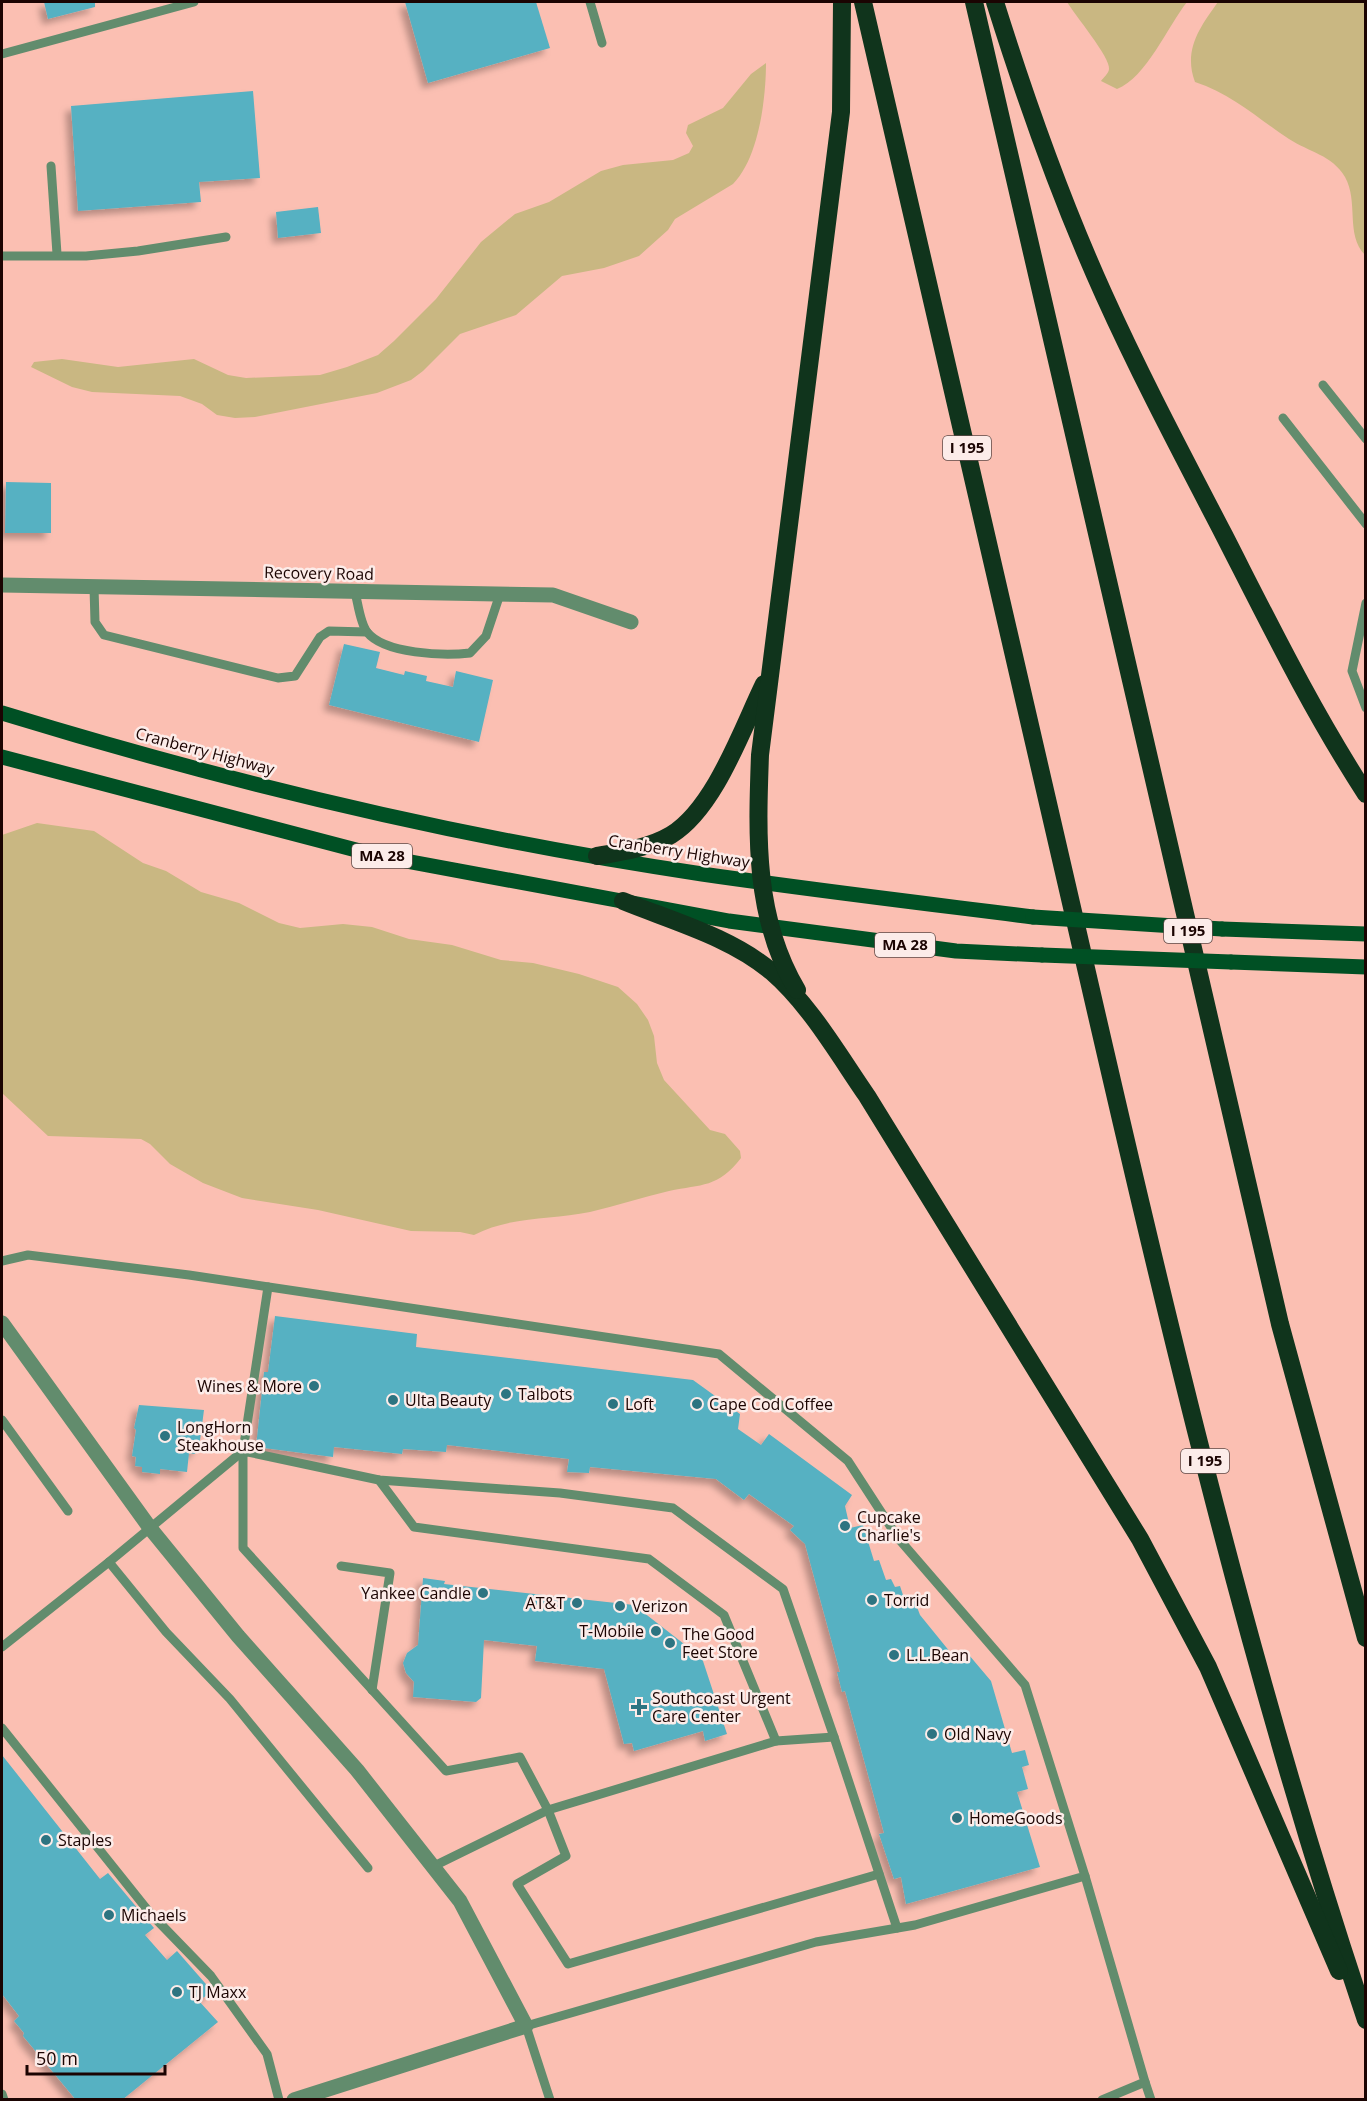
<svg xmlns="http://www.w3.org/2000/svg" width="1367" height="2101" font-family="'Open Sans',sans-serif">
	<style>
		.green { fill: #c9b782 }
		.building { fill: #56b1c2; filter: url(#shadow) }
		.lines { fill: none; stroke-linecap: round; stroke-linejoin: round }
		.service { stroke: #628c6d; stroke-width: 9 }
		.minor { stroke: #628c6d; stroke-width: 15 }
		.primary { stroke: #005024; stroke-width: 15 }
		.motorway { stroke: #10341c; stroke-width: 18 }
		.primary-bridge { stroke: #005024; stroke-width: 15 }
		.poi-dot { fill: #2d7481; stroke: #fcece9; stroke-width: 2 }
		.labels { text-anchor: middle; stroke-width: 5; stroke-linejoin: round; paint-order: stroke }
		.shield { fill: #fcece9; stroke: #5e4a47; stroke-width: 1.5 }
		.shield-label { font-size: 15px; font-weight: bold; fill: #1b0402 }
		.street-label { font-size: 16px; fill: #1b0402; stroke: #fcece9 }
		.poi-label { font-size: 16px; fill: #1b0402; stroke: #fcece9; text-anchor: start }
	</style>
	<defs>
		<filter id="shadow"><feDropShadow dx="-5.5" dy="5.5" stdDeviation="3" flood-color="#0004"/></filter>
	</defs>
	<rect width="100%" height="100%" fill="#fbbfb2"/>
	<g class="green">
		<path d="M1067 2H1187C1168 26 1146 78 1117 89L1101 81C1103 78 1109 73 1109 69 1111 58 1074 14 1067 2Z"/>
		<path d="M1218 2H1365V255C1345 234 1359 202 1345 177 1332 155 1309 152 1289 139 1257 118 1232 94 1195 82 1183 50 1200 27 1218 2Z"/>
		<path d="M766 63C766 98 759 158 733 184L675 219 668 230 639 256 604 268 562 276 516 315 460 334 423 371 411 380 377 393 255 417 235 418 217 415 202 404 180 396 92 392 72 387 31 367 34 362 62 359 118 367 194 359 228 375 246 378 320 375 347 367 378 355 394 341 436 299 481 242 515 214 549 202 601 171 623 165 673 160 689 153 693 146 686 133 688 125 723 108 751 74Z"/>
		<path d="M37 823 94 831 143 863 166 871 201 892 239 903 279 923 300 928 343 924 372 927 409 939 452 945 501 960 533 963 579 974 618 987 637 1004 648 1020 654 1036 657 1063 664 1080 710 1130 725 1134 740 1151 741 1158C718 1188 702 1184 669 1191 643 1197 616 1206 590 1212 551 1220 510 1216 474 1235L460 1232 411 1231 318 1210 242 1198 203 1183 170 1164 150 1144 141 1139 48 1136 2 1093V835Z"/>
	</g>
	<g class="building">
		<path d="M44 2H95V7L48 19Z"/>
		<path d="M405 2H536L550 48 428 83Z"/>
		<path d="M253 91 260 178 199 182 201 202 78 211 71 106Z"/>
		<path d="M318 207 321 233 278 238 276 212Z"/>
		<path d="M6 482 51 483V533H5Z"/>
		<path d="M344 644 380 652 376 668 404 675 405 671 427 676 426 681 453 687 456 671 493 680 479 742 329 705Z"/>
		<path d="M275 1316 417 1334 416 1347 693 1380 740 1414 738 1429 761 1445 769 1434 852 1495 845 1506 850 1528 863 1525 874 1561 879 1560 886 1580 891 1579 895 1587 900 1586 905 1601 914 1599 920 1615 959 1663 969 1655 991 1681 1012 1753 1025 1750 1029 1765 1022 1767 1028 1789 1017 1792 1040 1867 906 1904 901 1877 894 1879 879 1834 884 1833 845 1691 842 1692 837 1672H840L805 1544 790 1530 794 1526 749 1494 744 1500 716 1479 590 1467 589 1473 567 1472 569 1459 447 1445 446 1452 403 1449 402 1454 334 1447 333 1457 256 1447 264 1372H268Z"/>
		<path d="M139 1405 204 1410 199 1448H196L195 1454 189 1453 187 1472 160 1469V1474L142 1472V1467L135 1466 136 1457 132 1456 136 1430 134 1428Z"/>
		<path d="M423 1578 445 1581 444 1584 634 1605 702 1658 727 1734 705 1741 703 1731 634 1751 632 1743 624 1744 604 1669 535 1661 537 1646 484 1640 481 1698 476 1702 413 1697 414 1682 406 1673 403 1663 407 1653 418 1645Z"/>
		<path d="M2 1755 100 1879 108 1873 154 1928 145 1935 167 1960 177 1951 212 1991 199 2001 218 2022 122 2100H76L23 2036 24 2033 14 2021 19 2016 2 1994Z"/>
	</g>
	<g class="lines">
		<g class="service">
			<path d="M590 2 602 43"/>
			<path d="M2 54 194 2"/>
			<path d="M51 166 57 254"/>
			<path d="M2 256H86L138 251 226 237"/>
			<path d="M1323 385 1366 439"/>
			<path d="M1283 418 1366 524"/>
			<path d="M94 587 95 622 104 635 278 678 295 676 320 637 329 631 367 632"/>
			<path d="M355 592C358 603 360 623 367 632 384 654 444 656 470 653L486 636 500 594"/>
			<path d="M1366 603 1352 671 1366 708"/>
			<path d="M2 1261 28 1255 189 1275 719 1354 848 1461 898 1538 1025 1685 1085 1876 915 1925 816 1942 526 2026 550 2100"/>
			<path d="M268 1287 243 1451 109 1562 166 1632 230 1699 368 1868"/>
			<path d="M2 1420 68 1511"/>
			<path d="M379 1480 414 1527 649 1559 724 1615 776 1741"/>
			<path d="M341 1566 390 1573 372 1690"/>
			<path d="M2 1647 109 1562"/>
			<path d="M2 1728 150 1913 211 1976 267 2054 279 2100"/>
			<path d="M834 1737 783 1589 673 1508 560 1493 379 1480 243 1451V1548L446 1771 520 1757 548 1810 566 1856 517 1884 568 1964 879 1874"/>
			<path d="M434 1866 548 1810 776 1741 834 1737 897 1928"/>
			<path d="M1085 1876 1145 2082 1102 2100"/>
			<path d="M1145 2082 1151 2100"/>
			<path d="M2 2094 4 2100"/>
		</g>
		<g class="minor">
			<path d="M2 585 553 595 631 622"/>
			<path d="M2 1323 150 1528 238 1636 357 1770 460 1901 526 2026 294 2100"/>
		</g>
		<g class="primary">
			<path d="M2 713C230 783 465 839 702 874 812 890 922 903 1033 917"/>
			<path d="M2 757 379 856 729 921 956 951 1042 955"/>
			<path d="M1222 929 1366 934"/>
			<path d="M1231 962 1366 967"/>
		</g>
		<g class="motorway">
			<path d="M863 2C934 311 1007 619 1077 929 1161 1295 1246 1663 1366 2020"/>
			<path d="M974 2 1280 1324 1366 1638"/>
			<path d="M995 2C1026 101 1061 200 1104 295 1141 377 1183 456 1224 535 1269 623 1312 711 1366 794"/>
			<path d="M597 856C621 852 649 848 671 835 715 808 742 729 764 684"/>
			<path d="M623 901C672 921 731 937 772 972 810 1005 838 1054 867 1096L1140 1539 1208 1667 1339 1971"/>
			<path d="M797 990C754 918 757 836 760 755L841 112 842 2"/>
		</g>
		<g class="primary-bridge">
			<path d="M1033 917 1222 929"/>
			<path d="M1042 955 1231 962"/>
		</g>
	</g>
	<g class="poi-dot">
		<circle cx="314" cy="1386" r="6"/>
		<circle cx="506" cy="1394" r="6"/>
		<circle cx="393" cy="1400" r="6"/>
		<circle cx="613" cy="1404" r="6"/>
		<circle cx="697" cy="1404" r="6"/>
		<circle cx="165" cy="1436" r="6"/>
		<circle cx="845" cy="1526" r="6"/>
		<circle cx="483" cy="1593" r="6"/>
		<circle cx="872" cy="1600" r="6"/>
		<circle cx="577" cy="1603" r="6"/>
		<circle cx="620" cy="1606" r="6"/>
		<circle cx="656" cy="1631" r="6"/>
		<circle cx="670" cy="1643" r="6"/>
		<circle cx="894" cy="1655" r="6"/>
		<path d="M636 1698h6v6h6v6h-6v6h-6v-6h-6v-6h6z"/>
		<circle cx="932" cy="1734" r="6"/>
		<circle cx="957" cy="1818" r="6"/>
		<circle cx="46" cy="1840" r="6"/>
		<circle cx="109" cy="1915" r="6"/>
		<circle cx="177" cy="1992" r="6"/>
	</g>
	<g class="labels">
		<g class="shield">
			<rect x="943" y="436" width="48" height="24" rx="4.5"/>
			<rect x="352" y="844" width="60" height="24" rx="4.5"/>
			<rect x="1164" y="919" width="48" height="24" rx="4.5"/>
			<rect x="875" y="933" width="60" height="24" rx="4.5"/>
			<rect x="1181" y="1449" width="48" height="24" rx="4.5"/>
		</g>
		<g class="shield-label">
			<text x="967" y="453">I 195</text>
			<text x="382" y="861">MA 28</text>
			<text x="1188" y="936">I 195</text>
			<text x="905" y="950">MA 28</text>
			<text x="1205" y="1466">I 195</text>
		</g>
		<g class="street-label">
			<text transform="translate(319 573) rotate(1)" y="6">Recovery Road</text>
			<text transform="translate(205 751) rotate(15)" y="6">Cranberry Highway</text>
			<text transform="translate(679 851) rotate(9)" y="6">Cranberry Highway</text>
		</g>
		<g class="poi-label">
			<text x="302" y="1392" text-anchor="end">Wines &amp; More</text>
			<text x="518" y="1400">Talbots</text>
			<text x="405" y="1406">Ulta Beauty</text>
			<text x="625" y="1410">Loft</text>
			<text x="709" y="1410">Cape Cod Coffee</text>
			<text x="177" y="1433">LongHorn<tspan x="177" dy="18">Steakhouse</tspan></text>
			<text x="857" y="1523">Cupcake<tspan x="857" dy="18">Charlie's</tspan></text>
			<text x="471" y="1599" text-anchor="end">Yankee Candle</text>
			<text x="884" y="1606">Torrid</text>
			<text x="565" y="1609" text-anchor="end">AT&amp;T</text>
			<text x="632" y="1612">Verizon</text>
			<text x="644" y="1637" text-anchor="end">T-Mobile</text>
			<text x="682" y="1640">The Good<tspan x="682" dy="18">Feet Store</tspan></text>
			<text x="906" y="1661">L.L.Bean</text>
			<text x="652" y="1704">Southcoast Urgent<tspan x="652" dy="18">Care Center</tspan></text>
			<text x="944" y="1740">Old Navy</text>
			<text x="969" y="1824">HomeGoods</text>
			<text x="58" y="1846">Staples</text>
			<text x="121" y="1921">Michaels</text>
			<text x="189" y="1998">TJ Maxx</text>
		</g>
	</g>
	<rect width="1367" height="2101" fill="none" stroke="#1b0402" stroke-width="6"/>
	<path d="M27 2065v9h138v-9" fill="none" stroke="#1b0402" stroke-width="3"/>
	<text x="36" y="2065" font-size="18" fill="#1b0402" stroke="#fcece9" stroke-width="4.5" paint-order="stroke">50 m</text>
</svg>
